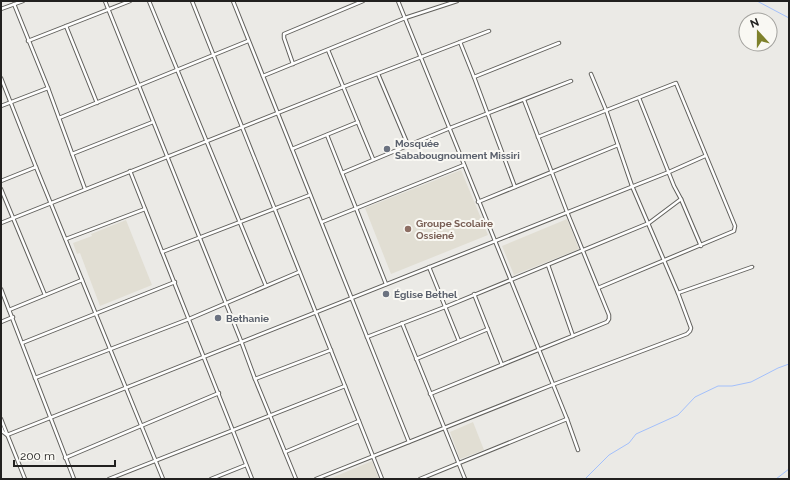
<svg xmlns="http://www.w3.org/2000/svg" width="790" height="480" font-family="Raleway,sans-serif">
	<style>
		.built { fill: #e1ded3 }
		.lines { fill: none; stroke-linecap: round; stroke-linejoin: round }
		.stream { stroke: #a3c0fb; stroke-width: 1 }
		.street-casing { stroke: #61605c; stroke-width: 4.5 }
		.street { stroke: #fff; stroke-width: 2.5 }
		.worship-dot { fill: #6b7280; stroke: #f9f8f3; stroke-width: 1.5 }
		.education-dot { fill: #8d6e63; stroke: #f9f8f3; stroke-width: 1.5 }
		.labels { text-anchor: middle; stroke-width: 4; stroke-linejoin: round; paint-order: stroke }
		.worship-label { font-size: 10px; font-weight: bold; fill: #5b616d; stroke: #f9f8f3; text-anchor: start }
		.education-label { font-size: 10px; font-weight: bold; fill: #785e54; stroke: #f9f8f3; text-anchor: start }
	</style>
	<rect width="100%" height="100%" fill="#ebeae6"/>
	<g class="built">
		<path d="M461 170 488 235 391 274 365 208Z"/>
		<path d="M567 219 579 249 514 275 502 246Z"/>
		<path d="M126 220 152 285 100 306 80 253 77 254 73 243 92 236 91 234Z"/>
		<path d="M473 422 484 450 460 459 450 432Z"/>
		<path d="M372 461 379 479H329Z"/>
	</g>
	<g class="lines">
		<g class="stream">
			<path d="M757 1 789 18"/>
			<path d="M585 479 609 455 629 443 636 434 678 415 695 397 718 386H732L751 382 778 368 789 364"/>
			<path d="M776 479 789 469"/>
		</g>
		<g class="street-casing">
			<g id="street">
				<path d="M105 1 241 341 255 379 296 479"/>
				<path d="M149 1 266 286"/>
				<path d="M192 1 382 479"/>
				<path d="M233 1 409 442"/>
				<path d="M398 1 567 419 578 450"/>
				<path d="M14 4 48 88 85 189"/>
				<path d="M1 9 23 1"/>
				<path d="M66 26 97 103"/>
				<path d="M28 41 130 1"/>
				<path d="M460 42 474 77 515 187"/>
				<path d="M328 50 373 159"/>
				<path d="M293 64 284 38V34L363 1"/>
				<path d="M378 74 408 145"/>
				<path d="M263 76 405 18 457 1"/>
				<path d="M474 77 559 43"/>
				<path d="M1 78 36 167 163 479"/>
				<path d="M639 98 674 186 681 199 701 246"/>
				<path d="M1 106 48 88"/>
				<path d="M59 118 248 41"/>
				<path d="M327 135 386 284"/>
				<path d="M538 137 676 83 735 226 734 231 598 288"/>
				<path d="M292 149 358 122"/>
				<path d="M72 154 153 122"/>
				<path d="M130 171 252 479"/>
				<path d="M342 173 450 128 571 81"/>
				<path d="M1 181 36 167"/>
				<path d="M1 189 45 295"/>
				<path d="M478 202 618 145"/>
				<path d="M322 222 464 165"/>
				<path d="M1 223 343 87 489 31"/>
				<path d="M66 239 145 209"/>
				<path d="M162 252 310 195"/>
				<path d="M548 265 573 336"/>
				<path d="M429 267 459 341"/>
				<path d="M1 289 74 479"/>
				<path d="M678 293 752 267"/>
				<path d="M474 294 502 365"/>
				<path d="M9 310 82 280"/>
				<path d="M1 322 13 317"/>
				<path d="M402 323 465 479"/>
				<path d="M367 337 445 307 649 223 681 199"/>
				<path d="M22 343 175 282"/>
				<path d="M416 359 488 329"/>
				<path d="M35 378 189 319 299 272"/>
				<path d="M255 379 331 350"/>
				<path d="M430 394 607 322 609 319V315L567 212 524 100"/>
				<path d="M1 419 25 479"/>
				<path d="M1 427 3 432 7 435 669 172 705 156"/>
				<path d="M285 452 359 421"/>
				<path d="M65 458 219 393"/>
				<path d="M109 479 345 386"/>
				<path d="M211 479 246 465"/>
				<path d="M316 479 552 385 687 334 690 331 691 328 678 293 632 186 606 110 591 74"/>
				<path d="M420 479 567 419"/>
			</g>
		</g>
		<use href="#street" class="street"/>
	</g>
	<g class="worship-dot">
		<circle cx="387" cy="149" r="4"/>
		<circle cx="386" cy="294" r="4"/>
		<circle cx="218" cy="318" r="4"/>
	</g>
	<circle class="education-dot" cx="408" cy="229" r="4"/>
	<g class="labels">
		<g class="worship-label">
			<text x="395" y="147">Mosquée<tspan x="395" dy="12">Sababougnoument Missiri</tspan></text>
			<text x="394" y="298">Église Bethel</text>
			<text x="226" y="322">Bethanie</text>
		</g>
		<g class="education-label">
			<text x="416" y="227">Groupe Scolaire<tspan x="416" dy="12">Ossiené</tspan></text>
		</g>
	</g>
	<rect width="790" height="480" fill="none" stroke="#21201f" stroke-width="4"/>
	<g transform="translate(758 32) rotate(339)"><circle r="19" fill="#f9f8f3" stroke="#a3a29e"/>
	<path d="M0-3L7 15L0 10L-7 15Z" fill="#7e812b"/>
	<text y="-6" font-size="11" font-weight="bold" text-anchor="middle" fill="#21201f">N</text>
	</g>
	<path d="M14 460v6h101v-6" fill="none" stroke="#21201f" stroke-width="2"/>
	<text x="20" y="460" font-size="12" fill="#21201f" stroke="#f9f8f3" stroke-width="3" paint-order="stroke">200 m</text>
</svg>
